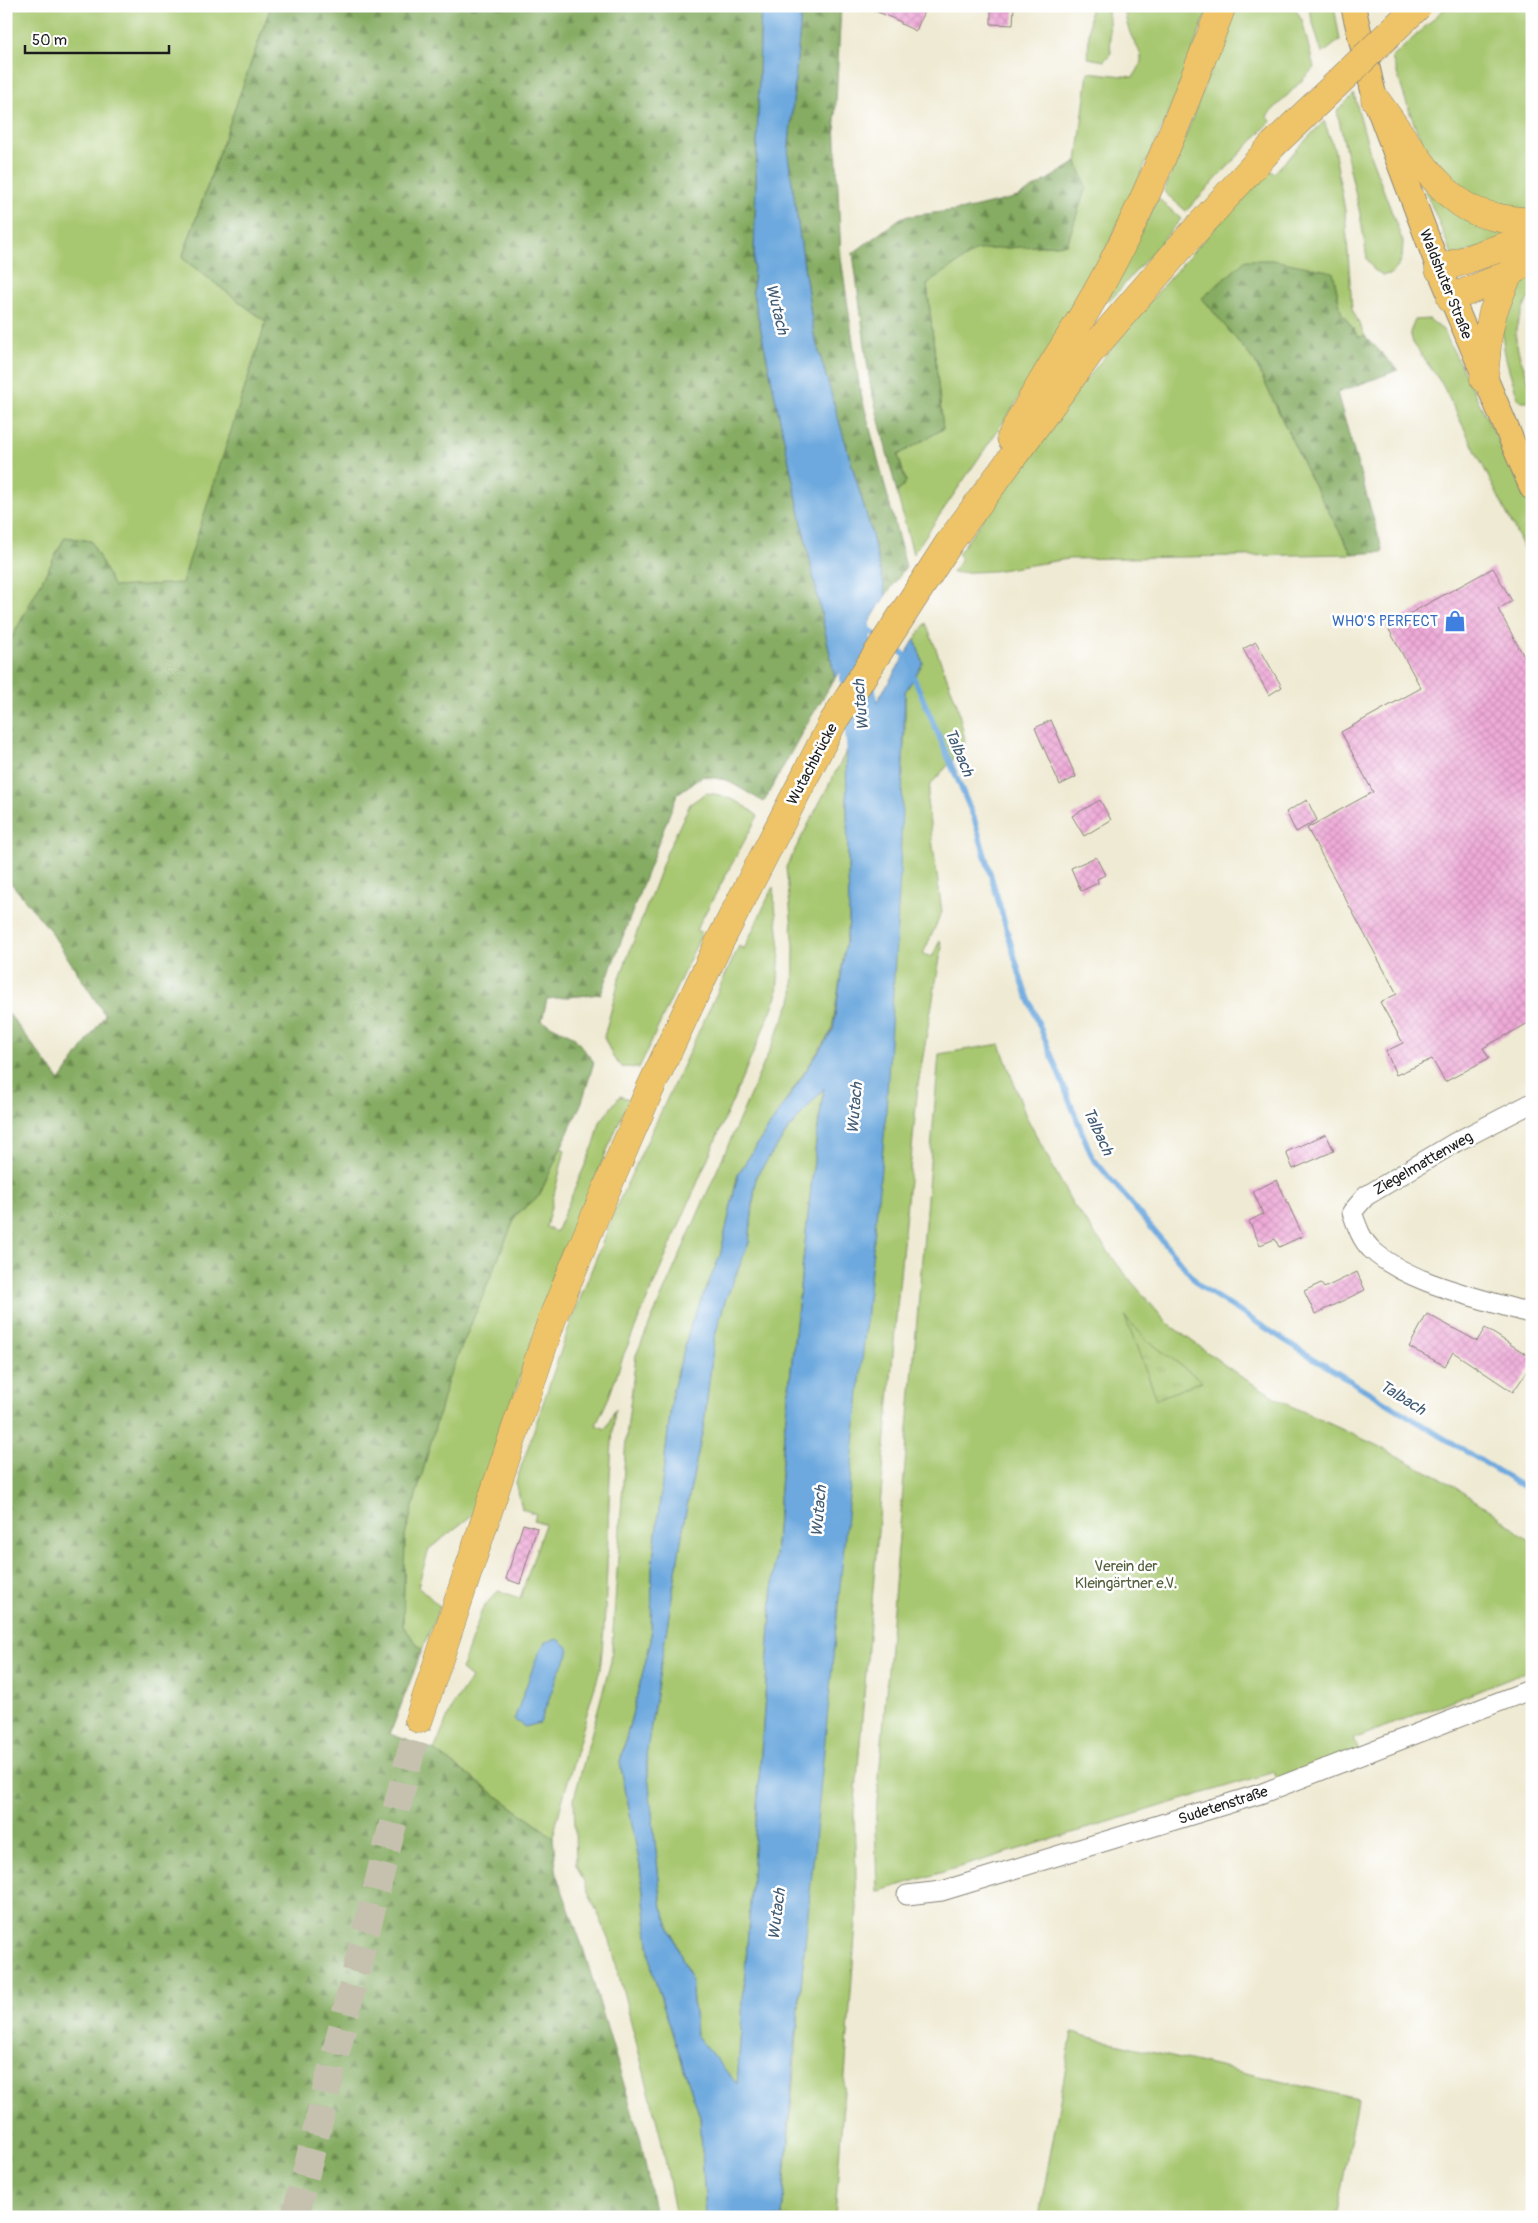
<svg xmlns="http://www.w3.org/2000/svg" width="1538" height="2223" font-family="Pangolin,sans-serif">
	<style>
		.green { fill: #a7c76f; stroke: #627246 }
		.forest { fill: url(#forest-firs); stroke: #50643f }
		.park { fill: url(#park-tufts); stroke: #627246 }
		.water { fill: #6da9de; stroke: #44627d; fill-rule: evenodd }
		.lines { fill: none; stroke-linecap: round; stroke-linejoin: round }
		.stream { stroke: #6da9de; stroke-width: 5.5 }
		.river { stroke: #6da9de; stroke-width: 35 }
		.building { fill: url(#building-cross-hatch) }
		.highway-tunnel { stroke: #c5c1ae; stroke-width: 28; stroke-dasharray: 28 14; stroke-linecap: butt }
		.minor-casing { stroke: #868378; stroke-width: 21 }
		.major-casing { stroke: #868378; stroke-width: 26 }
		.highway-casing { stroke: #868378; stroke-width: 29 }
		.minor { stroke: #fff; stroke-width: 19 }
		.major { stroke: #efc469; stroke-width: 24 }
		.highway { stroke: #efc469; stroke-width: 28 }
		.highway-bridge-casing { stroke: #868378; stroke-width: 29; stroke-linecap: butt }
		.highway-bridge { stroke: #efc469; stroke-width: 28 }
		.labels { text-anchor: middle; stroke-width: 5; stroke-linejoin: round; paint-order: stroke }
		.street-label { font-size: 15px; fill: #1c1c1c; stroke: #fff }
		.shop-label { font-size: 15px; fill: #366cbe; stroke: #fff; text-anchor: end }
		.park-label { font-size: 15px; fill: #54603d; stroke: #fff }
		.water-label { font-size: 16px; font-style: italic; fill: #405b73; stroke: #fff }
	</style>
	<defs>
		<pattern id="forest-firs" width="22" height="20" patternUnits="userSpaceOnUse" patternTransform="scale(1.25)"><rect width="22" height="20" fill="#85ac62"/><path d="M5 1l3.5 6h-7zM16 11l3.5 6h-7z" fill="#6c8b50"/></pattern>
		<pattern id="park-tufts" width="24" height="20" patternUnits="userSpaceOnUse" patternTransform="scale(1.25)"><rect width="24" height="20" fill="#a7c76f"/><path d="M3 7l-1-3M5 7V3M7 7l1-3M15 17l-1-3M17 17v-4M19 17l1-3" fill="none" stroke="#8faa60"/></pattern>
		<pattern id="building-cross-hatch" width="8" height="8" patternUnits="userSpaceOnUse" patternTransform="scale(1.25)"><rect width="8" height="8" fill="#efaad8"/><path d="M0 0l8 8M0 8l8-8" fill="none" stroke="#cc92b9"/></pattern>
	</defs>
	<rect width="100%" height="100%" fill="#fff"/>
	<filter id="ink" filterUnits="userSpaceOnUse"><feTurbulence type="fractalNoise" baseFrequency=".02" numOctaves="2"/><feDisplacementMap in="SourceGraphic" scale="10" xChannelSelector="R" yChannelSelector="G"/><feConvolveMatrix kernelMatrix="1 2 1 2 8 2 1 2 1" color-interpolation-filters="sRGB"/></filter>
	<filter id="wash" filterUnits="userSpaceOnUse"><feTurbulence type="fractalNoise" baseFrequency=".0096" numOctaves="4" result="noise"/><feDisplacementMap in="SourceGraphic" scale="20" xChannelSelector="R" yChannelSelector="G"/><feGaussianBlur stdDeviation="1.12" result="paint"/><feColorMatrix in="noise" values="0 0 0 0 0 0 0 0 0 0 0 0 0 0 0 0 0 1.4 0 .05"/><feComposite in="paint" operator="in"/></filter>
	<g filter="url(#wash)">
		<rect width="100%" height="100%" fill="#efead3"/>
		<g class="green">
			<path d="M6 6H271L182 258 266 322 182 584 113 587 91 541 65 537 6 649Z"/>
			<path d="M1090 6H1108L1111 53 1104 61 1088 58Z"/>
			<path d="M1124 6H1209L1171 109 1092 280 1011 411 913 554 897 493 906 481 898 455 943 429 927 284 977 250 1067 244 1086 187 1077 162 1088 72 1133 77C1150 55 1136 51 1129 30 1126 23 1125 14 1124 6Z"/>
			<path d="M1235 6H1294L1302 20 1314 68 1267 116 1271 121 1186 211 1164 192Z"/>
			<path d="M1308 6H1334L1340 40 1322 54Z"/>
			<path d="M1447 6H1532V213C1516 209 1481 204 1468 197 1424 175 1407 102 1392 58Z"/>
			<path d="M1354 94 1371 157 1403 242 1402 258 1398 267 1391 274 1383 275 1374 270 1367 259 1360 214 1337 111Z"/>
			<path d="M1324 121 1334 148 1345 211 1352 309 1365 336 1359 337 1341 312 1333 272 1202 298 1255 362 1309 476 1352 554 1068 559 994 571 952 573 961 560 958 554 1068 401 1167 281 1267 169 1274 173Z"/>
			<path d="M1416 168 1531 230 1453 257Z"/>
			<path d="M1158 198 1181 219 1109 302 1107 300Z"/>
			<path d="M1532 276V296L1528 299C1524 308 1518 319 1516 329 1513 353 1532 376 1532 401H1519C1504 354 1486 313 1532 276Z"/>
			<path d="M1429 319 1443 330 1532 508V554L1524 548 1442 384 1413 343 1410 332 1415 320Z"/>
			<path d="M926 623 957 704 965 740 962 750 930 785 927 802 942 912 923 954 932 957 940 940 942 947 918 1085 896 1318 854 1814 857 1908 835 2217H782L905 732V692L923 663 915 639Z"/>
			<path d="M846 752 849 921 832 1030 738 1174 720 1256 691 1324 673 1389 652 1568 651 1640 620 1762 640 1866 652 1971 700 2117 706 2217H676L661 2138 610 1941 576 1864 574 1798 611 1661 626 1438 636 1355 793 997 794 947 786 867Z"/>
			<path d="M706 793C728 795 741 802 758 816L696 930 702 933 639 1068 622 1067 614 1059 604 1037 619 980 667 852 690 804Z"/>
			<path d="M773 887 780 949 777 997 624 1354 609 1397 596 1425 606 1429 615 1409C606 1493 610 1578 601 1662 599 1678 592 1694 588 1710 577 1752 563 1794 553 1837L434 1750 452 1707 471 1678 461 1670 483 1607 498 1591 520 1598 545 1524 534 1520 536 1514 522 1509 516 1482 570 1324 618 1203 739 946 744 949Z"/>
			<path d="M1000 1044 1025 1114 1072 1203 1121 1269 1167 1323 1240 1376 1291 1406 1376 1445 1442 1479 1493 1512 1532 1543V1669L1354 1739 1360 1753 1279 1784 1274 1772 877 1892 875 1826 939 1054Z"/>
			<path d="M824 1087 816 1142 784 1433 737 2085 696 2035 691 1980 662 1908 646 1756 685 1516 704 1424 714 1340 725 1301 749 1243 756 1176 789 1129Z"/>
			<path d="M620 1096 629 1099 587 1197 540 1315 476 1512 429 1549 418 1586 440 1607 422 1650 403 1626 405 1536 448 1380 516 1215 539 1196 561 1148 565 1150 546 1227 556 1232 595 1142 600 1122Z"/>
			<path d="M1072 2033 1358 2099 1336 2217H1039Z"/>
		</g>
		<g class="forest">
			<path d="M271 6H761L753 293 835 678 805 727 764 802 726 780 703 776 677 794 601 994 547 999 542 1021 573 1036 594 1062 582 1102 539 1196 516 1215 448 1380 405 1536 403 1626 422 1650 390 1734 434 1750 553 1837 557 1876 583 1948 641 2141 655 2217H6V1010L60 1081 105 1015 49 929 6 877V649L65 537 91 541 114 587 182 583 266 322 182 258Z"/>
			<path d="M802 6H841L835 120 841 258 860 390 906 567 886 595 871 531 814 335 788 155Z"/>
			<path d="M1077 162 1086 187 1067 244 977 250 927 284 943 429 898 455 906 482 897 493 870 384 853 253 902 217 973 208 1018 197Z"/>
			<path d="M1246 260H1273L1333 272 1341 312 1359 337 1365 336 1398 370 1337 393 1383 552 1352 554 1309 476 1255 362 1202 298Z"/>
		</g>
		<path class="park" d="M1125 1317 1148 1341 1202 1381 1157 1399Z"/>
		<g class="water">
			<path d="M761 6H802L788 155 814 335 871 531 886 595 835 678 753 293Z"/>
			<path d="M915 639 923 663 905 692 900 875 885 1127 793 2067 782 2217H706L700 2117 652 1971 640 1866 620 1762 651 1640 652 1568 673 1389 691 1324 720 1256 738 1174 833 1030 849 921 846 752ZM824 1088 816 1142 784 1433 737 2084 696 2035 691 1980 662 1908 646 1756 685 1516 704 1424 714 1340 725 1301 749 1243 756 1176 789 1129Z"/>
			<path d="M558 1639 568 1647 569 1655 560 1669 540 1723 525 1727 514 1720 536 1659 545 1642Z"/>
		</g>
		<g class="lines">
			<g class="stream">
				<path d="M862 625 879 637"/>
				<path d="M890 645 905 655 907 660"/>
				<path d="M911 671 974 818 1022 982 1092 1157 1201 1287 1300 1350 1532 1492"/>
			</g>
			<path class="river" d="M847 598 852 619 866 770"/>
		</g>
		<g id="blocks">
			<g class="building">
				<path d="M864 6H926L916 31 901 24V22Z"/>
				<path d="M991 6H1014L1013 25 991 24Z"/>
				<path d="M1493 568 1512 601 1498 609 1532 671V1021L1483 1048 1489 1058 1445 1082 1432 1059 1396 1075 1386 1051 1403 1043 1380 1002 1397 994 1307 828 1373 792 1341 732 1421 688 1387 626Z"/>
				<path d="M1256 642 1282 687 1269 695 1243 649Z"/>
				<path d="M1051 720 1076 777 1060 785 1035 728Z"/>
				<path d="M1100 800 1111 820 1084 836 1072 816Z"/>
				<path d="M1307 800 1317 820 1296 832 1286 812Z"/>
				<path d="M1096 857 1105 875 1097 879 1098 883 1081 891 1071 868Z"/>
				<path d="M1326 1134 1334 1151 1293 1169 1286 1152Z"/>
				<path d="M1277 1180 1303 1236 1279 1247 1275 1239 1260 1245 1249 1221 1263 1214 1253 1191Z"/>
				<path d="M1357 1272 1365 1290 1315 1314 1304 1291 1321 1283 1324 1288Z"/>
				<path d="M1427 1314 1477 1341 1485 1328 1532 1358V1364L1513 1392 1453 1352 1445 1366 1409 1347Z"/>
				<path d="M523 1524 537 1528 520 1584 506 1579Z"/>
			</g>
		</g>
	</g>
	<g filter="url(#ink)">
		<use href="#blocks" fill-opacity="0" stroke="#868378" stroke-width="1"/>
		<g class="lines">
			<path class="highway-tunnel" d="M295 2217 419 1719"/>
			<g class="minor-casing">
				<g id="minor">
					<path d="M1532 1103 1456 1142 1366 1196 1352 1212C1357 1226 1361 1239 1371 1249 1409 1285 1483 1298 1532 1314"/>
					<path d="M907 1895 942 1891 1260 1794 1532 1689"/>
				</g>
			</g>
			<g class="major-casing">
				<path id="major" d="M1353 6 1375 99 1439 269 1532 488"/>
			</g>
			<g class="highway-casing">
				<g id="highway">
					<path d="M1375 99C1401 133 1427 179 1462 204 1481 217 1510 220 1532 222"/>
					<path d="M1439 269 1532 237"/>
					<path d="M1451 298 1508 275 1532 256"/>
					<path d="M1484 379 1488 335 1493 312 1508 275"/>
					<path d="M1011 438C1038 382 1076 332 1105 277 1152 190 1187 98 1222 6"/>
					<path d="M419 1719 552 1319 603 1197 650 1089 720 941 833 722 949 543 1091 351 1184 243 1273 145"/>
				</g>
			</g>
			<use href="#minor" class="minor"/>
			<use href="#major" class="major"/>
			<use href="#highway" class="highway"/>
			<g class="highway-bridge-casing">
				<path id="highway-bridge" d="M1273 145 1418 6"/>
			</g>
			<use href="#highway-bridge" class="highway-bridge"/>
		</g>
	</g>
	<defs>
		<g id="shop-bare" transform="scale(1.725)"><path d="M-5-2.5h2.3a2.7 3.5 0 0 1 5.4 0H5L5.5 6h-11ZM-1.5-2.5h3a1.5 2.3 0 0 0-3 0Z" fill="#3f7fe0" stroke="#fff" stroke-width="2.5" paint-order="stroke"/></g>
	</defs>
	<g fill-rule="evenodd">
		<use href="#shop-bare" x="1455" y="621"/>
	</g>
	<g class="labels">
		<g class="street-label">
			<text transform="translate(1446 284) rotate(68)" y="5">Waldshuter Straße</text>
			<text transform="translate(812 764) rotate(-62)" y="5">Wutachbrücke</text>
			<text transform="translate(1423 1163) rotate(-30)" y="5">Ziegelmattenweg</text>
			<text transform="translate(1223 1805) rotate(-18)" y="5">Sudetenstraße</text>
		</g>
		<g class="shop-label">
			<text x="1438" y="626">WHO'S PERFECT</text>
		</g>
		<g class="park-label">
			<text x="1126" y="1571">Verein der<tspan x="1126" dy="17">Kleingärtner e.V.</tspan></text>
		</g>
		<g class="water-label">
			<text transform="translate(778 309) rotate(76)" y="6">Wutach</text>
			<text transform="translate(860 705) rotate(-95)" y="6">Wutach</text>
			<text transform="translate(960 752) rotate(67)" y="6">Talbach</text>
			<text transform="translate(854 1108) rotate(-85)" y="6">Wutach</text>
			<text transform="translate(1099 1131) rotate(65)" y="6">Talbach</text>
			<text transform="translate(1403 1397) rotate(32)" y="6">Talbach</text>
			<text transform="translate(818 1511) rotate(-85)" y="6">Wutach</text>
			<text transform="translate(776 1914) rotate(-83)" y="6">Wutach</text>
		</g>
	</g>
	<rect width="1538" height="2223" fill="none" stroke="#fff" stroke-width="25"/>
	<path d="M25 45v8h144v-8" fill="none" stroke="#1c1c1c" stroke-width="2.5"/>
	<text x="32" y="45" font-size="15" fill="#1c1c1c" stroke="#ffffff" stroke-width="4" paint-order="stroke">50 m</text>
</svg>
